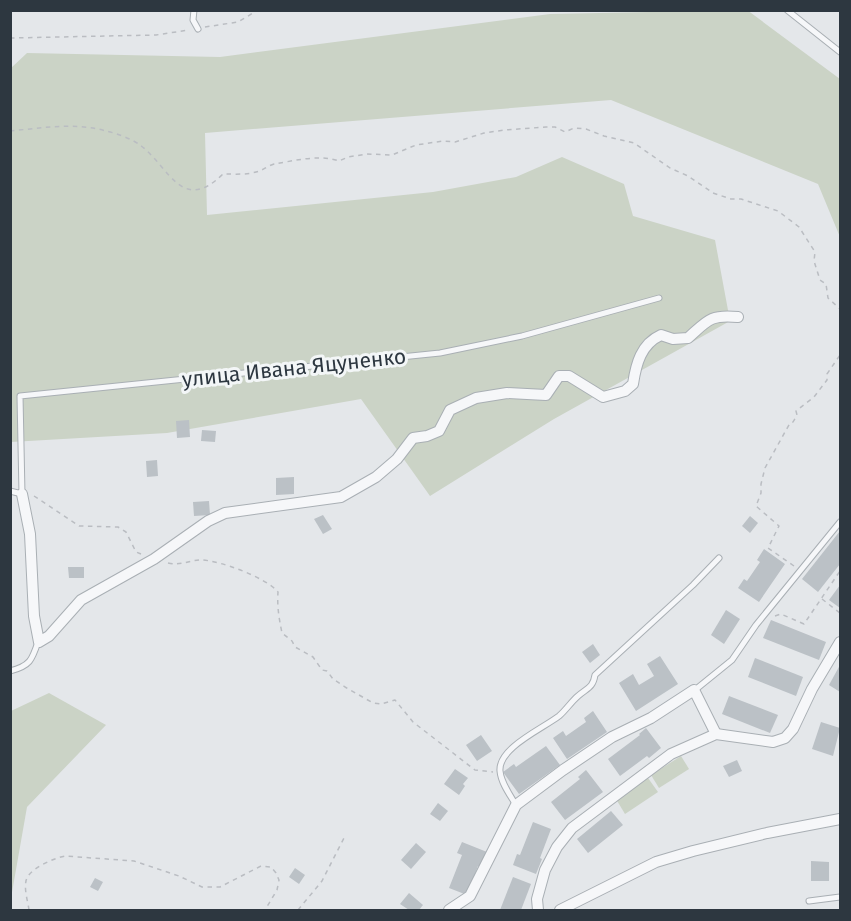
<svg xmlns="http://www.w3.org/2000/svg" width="851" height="921" font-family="'Fira Sans',sans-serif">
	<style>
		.green { fill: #cbd3c6 }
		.building { fill: #bbc1c6 }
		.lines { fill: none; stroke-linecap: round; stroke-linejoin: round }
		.service-casing { stroke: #a9afb4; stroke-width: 7 }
		.minor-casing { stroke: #a9afb4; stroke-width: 12 }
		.path { stroke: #babdc2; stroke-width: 1.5; stroke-dasharray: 4.5 4.5; stroke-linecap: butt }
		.service { stroke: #f6f7f9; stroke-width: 5 }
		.minor { stroke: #f6f7f9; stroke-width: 10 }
		.labels { text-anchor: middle; stroke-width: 6; stroke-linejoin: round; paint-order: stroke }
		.street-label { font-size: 21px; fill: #2d3740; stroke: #f3f6f7 }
	</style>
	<rect width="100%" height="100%" fill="#e4e7ea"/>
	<g class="green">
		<path d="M747 10 840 79V237L818 184 611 100 205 133 207 215 433 192 516 177 562 157 624 184 633 216 715 240 730 321 554 419 430 496 361 399 167 433 11 442 10 69 27 53 220 57 550 14Z"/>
		<path d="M49 693 106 725 27 807 11 898V711Z"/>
		<path d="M681 756 689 769 659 788 651 775Z"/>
		<path d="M648 778 658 792 625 814 616 799Z"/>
	</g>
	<g class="building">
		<path d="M189 420 190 437 177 438 176 421Z"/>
		<path d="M202 430 216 431 215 442 201 441Z"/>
		<path d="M157 460 158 476 147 477 146 461Z"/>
		<path d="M294 477V494L276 495V478Z"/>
		<path d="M209 501 210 515 194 516 193 502Z"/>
		<path d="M323 515 332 529 323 534 314 519Z"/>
		<path d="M750 516 758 523 750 533 742 526Z"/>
		<path d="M840 531V564L818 592 802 579Z"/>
		<path d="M764 549 785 564 759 602 738 588 744 579 747 581 760 562 757 560Z"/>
		<path d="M68 567H84V578H69Z"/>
		<path d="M840 585V608L829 600Z"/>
		<path d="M726 610 740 619 724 644 711 635Z"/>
		<path d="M771 620 826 642 819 660 763 638Z"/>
		<path d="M593 644 600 655 590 663 582 652Z"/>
		<path d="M660 656 678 684 636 711 619 683 633 674 639 685 654 676 647 664Z"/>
		<path d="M755 658 803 677 796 696 748 677Z"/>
		<path d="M840 665V692L829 685Z"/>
		<path d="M729 696 778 715 770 733 722 714Z"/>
		<path d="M593 711 607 732 567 759 553 738 563 731 566 736 586 722 584 718Z"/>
		<path d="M821 722 840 728 833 756 812 749Z"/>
		<path d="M646 728 661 748 649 758 647 756 620 776 608 759 640 735 639 734Z"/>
		<path d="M481 735 492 751 477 761 466 745Z"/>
		<path d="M546 746 560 765 519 794 503 772 514 764 516 767Z"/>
		<path d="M737 760 742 771 729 777 723 766Z"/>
		<path d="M455 769 468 778 463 784 465 786 459 795 444 784Z"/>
		<path d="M586 770 603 792 565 820 551 802 580 779 578 777Z"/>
		<path d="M438 803 448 811 440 821 430 814Z"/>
		<path d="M611 811 623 825 588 853 577 839Z"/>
		<path d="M533 822 551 829 540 858 542 859 536 874 513 865 517 854 520 855Z"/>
		<path d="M462 842 487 852 481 867 478 866 467 895 449 888 462 855 457 853Z"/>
		<path d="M416 843 426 852 411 869 401 860Z"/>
		<path d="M811 861 829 862V881H811Z"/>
		<path d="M295 868 305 875 299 884 289 877Z"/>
		<path d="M513 877 531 884 521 910H500Z"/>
		<path d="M95 878 103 882 98 891 90 887Z"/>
		<path d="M409 893 423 905 419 910H409L400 904Z"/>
	</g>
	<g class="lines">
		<g class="service-casing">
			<g id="service">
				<path d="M194 10 193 20 198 29"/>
				<path d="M787 10 840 52"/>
				<path d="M10 491 22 494 20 396 440 353 522 336 659 298"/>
				<path d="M10 671C30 666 32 660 38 642"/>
				<path d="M695 690 732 660 756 625 840 522"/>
				<path d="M516 805C510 795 501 783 500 771 498 748 542 729 559 716 566 710 571 702 578 696 587 688 593 688 595 675L693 585 719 558"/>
				<path d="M809 901 840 897"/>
			</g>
		</g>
		<g class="minor-casing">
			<g id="minor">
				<path d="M22 494 30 534 34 616 39 642 49 636 81 600 154 559 208 521 225 513 341 497 376 477 397 459 413 438 427 436 439 431 450 410 476 398 507 393 546 395 559 376H569L603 397 625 391 633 384C636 364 641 344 661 335L673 339 688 338C707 321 710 314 738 317"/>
				<path d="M449 910 470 896 516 805 563 770 612 737 651 718 694 690 716 734"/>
				<path d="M538 910 537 899 545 870 557 847 572 828 671 754 716 734 773 742 785 738 793 729 812 689 840 642"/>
				<path d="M560 910 656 862 693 851 767 833 840 819"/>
			</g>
		</g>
		<g class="path">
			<path d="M205 27 238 22 258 10"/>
			<path d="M10 38 156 35 189 30"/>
			<path d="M10 131C42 128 75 122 106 131 116 133 132 139 140 145 169 166 181 215 223 174 233 174 246 175 256 172 262 171 267 166 274 164 293 161 320 154 339 161L348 157 367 154 392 155 416 145 443 141 455 142 484 133 505 130 546 127H555L565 132 574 128 586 129 604 136 634 143 670 168 688 176 713 193 731 199H741L778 211 799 227 815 252 814 261 820 280 826 284 828 298 840 309"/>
			<path d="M34 496 79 526 118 527 126 532 136 552 141 554"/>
			<path d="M168 563C181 566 189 560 201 560 219 560 267 578 278 592 277 607 279 618 282 633L292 641 295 647 313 657 322 670 327 671 333 679 345 687 373 703 381 704 395 700 413 722 475 770 493 772"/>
			<path d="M794 566 768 548 779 526 756 506 761 493V484L765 468 790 423 793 422 797 415 796 411 814 397 827 380V374L840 355"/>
			<path d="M822 599 840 613"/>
			<path d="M775 616 781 614 804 624 840 571"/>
			<path d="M29 910C28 902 24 890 26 881 28 869 54 858 65 856L134 861 179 876 202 887H220L261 866 271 867 276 873 279 880 277 890 265 910"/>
			<path d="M298 910 322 881 344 838"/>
		</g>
		<use href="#service" class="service"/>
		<use href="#minor" class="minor"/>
	</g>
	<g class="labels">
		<g class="street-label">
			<text transform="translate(294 368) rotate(-6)" y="7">улица Ивана Яцуненко</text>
		</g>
	</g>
	<rect width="851" height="921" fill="none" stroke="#2d3740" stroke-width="24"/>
</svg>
